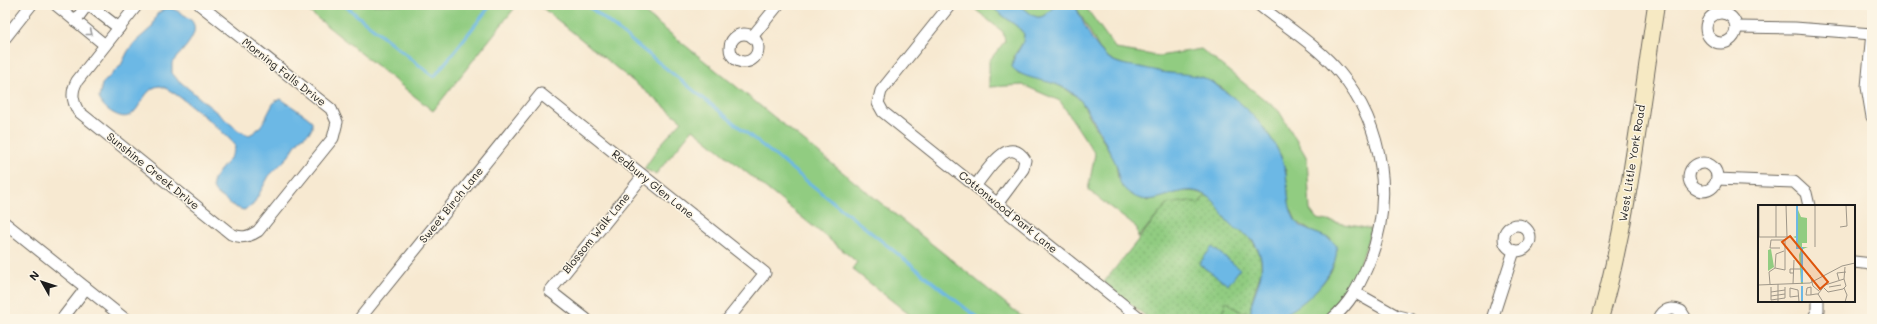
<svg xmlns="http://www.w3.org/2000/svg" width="1877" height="324" font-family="Mali,sans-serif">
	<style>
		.grass { fill: #91cc81; stroke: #56744e }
		.park { fill: url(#park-dots); stroke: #56744e }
		.water { fill: #6cb8e5; stroke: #446a80 }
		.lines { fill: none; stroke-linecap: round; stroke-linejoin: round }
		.stream { stroke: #6cb8e5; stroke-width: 3 }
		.street-casing { stroke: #69645b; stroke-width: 13 }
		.secondary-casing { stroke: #69645b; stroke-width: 18 }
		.street { stroke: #fff; stroke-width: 11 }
		.secondary { stroke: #f6e9c3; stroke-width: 16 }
		.oneway { stroke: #999 }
		.labels { text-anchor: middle; stroke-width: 3; stroke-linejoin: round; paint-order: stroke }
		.street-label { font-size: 11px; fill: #1c1c1c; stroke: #fcf5e5 }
		.inset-river { fill: none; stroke: #6cb8e5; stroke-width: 2 }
		.inset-road { fill: none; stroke: #9f9789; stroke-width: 1 }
		.view { fill: #de560d; fill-opacity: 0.15; stroke: #de560d; stroke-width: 2 }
		.inset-edge { fill: none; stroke: #1c1c1c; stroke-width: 2 }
	</style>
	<defs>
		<pattern id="park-dots" width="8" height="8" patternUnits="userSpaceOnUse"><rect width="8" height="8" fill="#91cc81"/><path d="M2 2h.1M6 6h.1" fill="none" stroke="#7caf6f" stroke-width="1.8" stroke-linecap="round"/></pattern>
	</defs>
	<rect width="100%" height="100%" fill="#fcf5e5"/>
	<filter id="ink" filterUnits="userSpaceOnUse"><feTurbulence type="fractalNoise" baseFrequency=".025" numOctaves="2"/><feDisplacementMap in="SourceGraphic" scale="8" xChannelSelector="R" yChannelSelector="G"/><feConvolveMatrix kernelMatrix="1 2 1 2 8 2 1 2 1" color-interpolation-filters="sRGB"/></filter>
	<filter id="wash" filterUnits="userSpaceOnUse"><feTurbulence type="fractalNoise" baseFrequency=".012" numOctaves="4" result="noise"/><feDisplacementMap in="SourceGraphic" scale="16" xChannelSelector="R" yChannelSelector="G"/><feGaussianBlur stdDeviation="0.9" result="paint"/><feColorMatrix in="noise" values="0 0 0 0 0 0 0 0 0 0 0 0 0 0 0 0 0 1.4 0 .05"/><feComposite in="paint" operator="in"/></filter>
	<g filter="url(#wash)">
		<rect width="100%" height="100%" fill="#f7e9d1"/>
		<g class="grass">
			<path d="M301 5H517L433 111Z"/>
			<path d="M539 5H635L1025 319H915L852 269 857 262 693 129 656 174 644 169 661 144 682 121Z"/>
			<path d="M970 5H989L1019 28 1024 34 1023 42 1013 58 1018 73C1042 80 1062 82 1081 101L1116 163 1118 178 1147 201C1167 195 1186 186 1206 195L1198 204H1167L1138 238 1137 228 1088 190 1095 154 1060 101 1023 85 989 87V61L1005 41 1003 32Z"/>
			<path d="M1020 5H1055C1039 24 1036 18 1020 5Z"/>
			<path d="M1075 5H1086L1087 9 1116 49 1159 56 1201 49 1279 111 1307 158 1310 210 1317 219 1371 229C1362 263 1349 297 1322 319H1271C1294 310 1326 288 1334 264 1336 258 1332 246 1331 239L1312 232 1296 221 1289 205 1286 171 1281 156 1272 140 1260 124 1239 103 1222 88 1202 77 1167 73 1125 65 1114 61 1106 56 1099 48Z"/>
			<path d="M1226 301 1239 311 1251 313 1254 319H1221Z"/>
		</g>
		<path class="park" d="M1206 195C1219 203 1220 213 1229 223 1236 230 1247 233 1253 242 1273 271 1250 285 1251 313L1239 311 1226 301 1221 319H1149L1104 282 1167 204 1190 201 1198 204Z"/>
		<g class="water">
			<path d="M989 5H1020C1036 18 1039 24 1055 5H1075C1083 22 1092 44 1106 56 1119 67 1135 65 1149 69 1156 70 1163 73 1170 73 1180 74 1191 74 1200 77 1212 80 1228 94 1238 101 1258 119 1279 143 1285 170 1289 186 1286 205 1295 220 1304 234 1326 232 1336 245 1342 273 1298 313 1272 319 1266 320 1259 319 1253 319 1242 299 1277 274 1253 241 1246 233 1236 230 1229 223 1221 214 1218 202 1206 195 1179 180 1156 211 1132 195 1114 183 1122 177 1115 162 1105 142 1094 119 1081 101 1061 76 1026 84 1012 67 1012 54 1025 47 1024 34L1019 28Z"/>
			<path d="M166 8C174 8 179 12 186 16 208 29 181 51 172 63V73L177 79 239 131 249 135C264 129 267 112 275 101L281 99 306 116 312 121V128L310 132 299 140 288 157 269 176 253 205 244 210C234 208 230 203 222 197 220 196 216 194 215 192 204 177 236 161 235 145 228 135 168 84 159 86 138 89 140 129 113 113 106 109 102 105 99 98L102 84 121 65 128 51 135 42 152 27 157 14Z"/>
			<path d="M1212 247 1240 269 1228 285 1199 264Z"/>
		</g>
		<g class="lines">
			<g class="stream">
				<path d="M344 5 434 77 491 5"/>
				<path d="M587 5 979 319"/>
			</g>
		</g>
	</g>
	<g filter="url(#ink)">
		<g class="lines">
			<g class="street-casing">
				<g id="street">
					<path d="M56 5 105 45"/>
					<path d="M89 5 119 28"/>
					<path d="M137 5 77 81C71 92 72 100 78 111L231 234C241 239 249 237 258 231L333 138 337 122 331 109 200 5"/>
					<path d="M950 5 881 91 878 103 883 112 1141 319"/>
					<path d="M1259 5C1285 26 1319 47 1340 73 1385 127 1395 203 1367 267 1358 288 1350 303 1332 319"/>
					<circle cx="1721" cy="28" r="15"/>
					<path d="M75 21 87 5"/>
					<path d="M1736 27 1795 28 1872 34"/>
					<path d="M1872 32 1867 87 1872 117"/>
					<circle cx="744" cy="48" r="14"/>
					<path d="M752 37 778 5"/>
					<path d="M5 38 31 5"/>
					<circle cx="1703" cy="177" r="14"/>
					<path d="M1717 179 1794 182 1806 193 1809 206"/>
					<path d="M975 186C986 173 1008 133 1025 160L1023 169 997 204"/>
					<path d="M5 223 125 319"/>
					<circle cx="1517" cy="238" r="13"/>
					<path d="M1854 262 1872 264"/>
					<path d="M1356 293 1397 316 1411 319"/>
					<path d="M62 319 86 288"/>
					<path d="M364 319 361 317 541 94 765 273 728 319"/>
					<path d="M586 319 550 291 643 176"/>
					<path d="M1492 319 1514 251"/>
					<path d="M1659 319C1663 309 1671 307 1681 311L1686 319"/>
					<path d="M1813 319 1818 310V301"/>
				</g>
			</g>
			<g class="secondary-casing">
				<path id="secondary" d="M1600 319C1629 216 1640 110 1656 5"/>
			</g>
			<use href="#street" class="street"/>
			<use href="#secondary" class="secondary"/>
		</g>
		<defs><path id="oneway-chevron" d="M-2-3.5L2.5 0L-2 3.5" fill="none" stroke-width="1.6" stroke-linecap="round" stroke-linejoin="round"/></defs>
		<use class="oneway" href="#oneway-chevron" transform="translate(90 33) rotate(39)"/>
	</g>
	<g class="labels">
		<g class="street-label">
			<text transform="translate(284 72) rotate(38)" y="4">Morning Falls Drive</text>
			<text transform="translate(1632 163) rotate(-81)" y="4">West Little York Road</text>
			<text transform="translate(153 171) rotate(39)" y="4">Sunshine Creek Drive</text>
			<text transform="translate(653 184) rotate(39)" y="4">Redbury Glen Lane</text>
			<text transform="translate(451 205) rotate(-51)" y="4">Sweet Birch Lane</text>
			<text transform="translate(1008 212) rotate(39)" y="4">Cottonwood Park Lane</text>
			<text transform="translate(596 233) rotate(-51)" y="4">Blossom Walk Lane</text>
		</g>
	</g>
	<g transform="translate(1758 205)">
		<rect width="97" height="97" fill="#f7e9d1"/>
		<path d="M38 0 43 12 49 13V38H44V42H50L45 44V79H43L41 50 43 44H38V33L35 32 38 31ZM13 44 16 62 10 66V45Z" fill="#91cc81"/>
		<path class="inset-river" d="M39 0V43H44V77M44 81V97"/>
		<path class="inset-road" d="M1 0V32M18 0V32M28 0 29 32M57 0V42M82 22 89 21 88 0M0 32H34M17 63 27 65V35H13L12 43H22M17 63 18 49 26 46M35 68H32V64H42M52 70 55 81 61 86M86 74 87 62M81 75 79 68 88 67M12 79 11 67 17 63M20 79V97M35 79 36 55M0 80 52 78 84 61 97 58M13 82V95L27 93V82M71 82 83 80M66 83 70 87 85 84 88 81 86 74M86 83 89 90 87 97M13 87 27 85M53 90V82L49 83 48 90H52L58 89H60M13 91 27 89M40 91 32 92V83L40 85 41 97M65 97 60 89 67 80 86 74"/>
		<path class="view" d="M32 31 70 77 62 84 24 37Z"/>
		<rect width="97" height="97" class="inset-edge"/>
	</g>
	<rect width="1877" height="324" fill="none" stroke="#fcf5e5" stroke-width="20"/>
	<g transform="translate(42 282) rotate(309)" stroke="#fcf5e5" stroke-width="3" paint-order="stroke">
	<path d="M0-3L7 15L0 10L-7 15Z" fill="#1c1c1c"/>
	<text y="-6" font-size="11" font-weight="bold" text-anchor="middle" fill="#1c1c1c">N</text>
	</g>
</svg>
